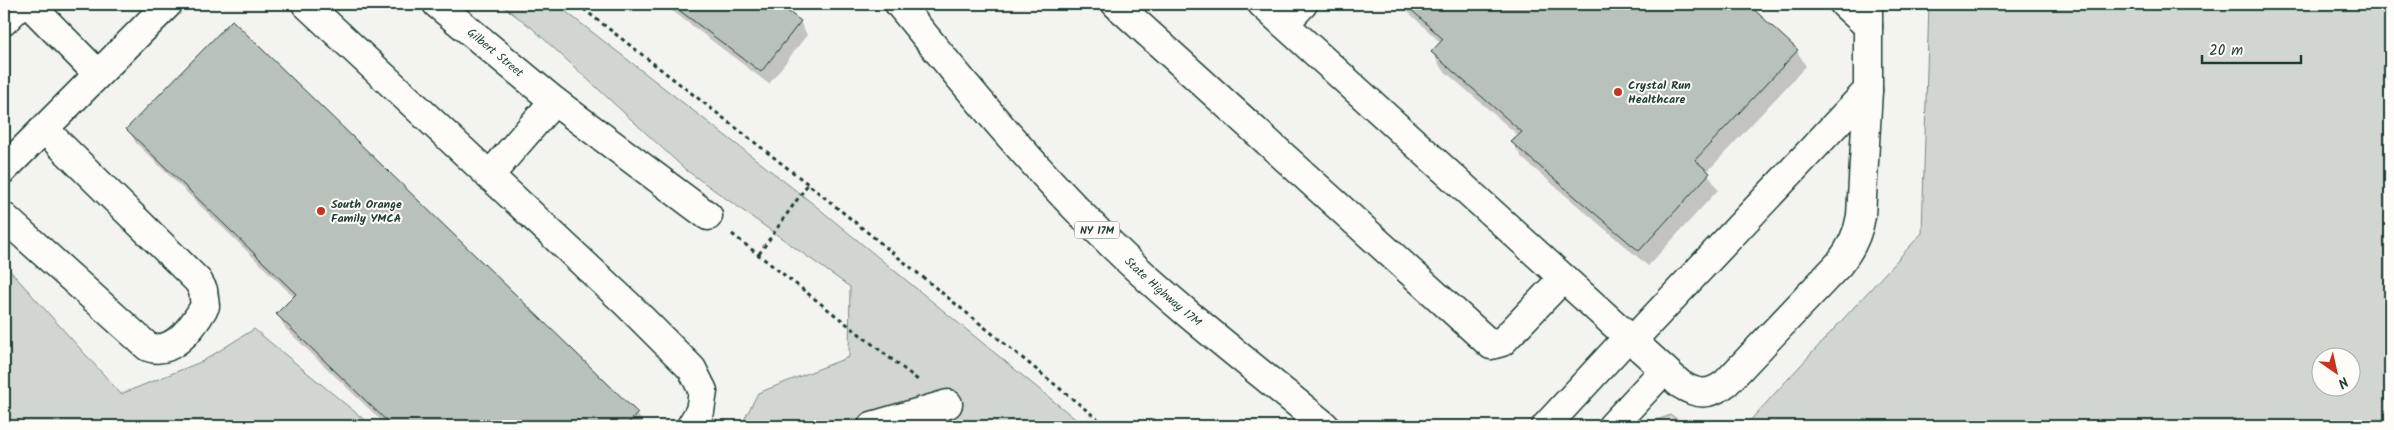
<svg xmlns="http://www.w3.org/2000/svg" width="2394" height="430" font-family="Kalam,sans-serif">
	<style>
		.green { fill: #d1d6d1; stroke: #788a82; fill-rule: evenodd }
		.shadow { fill: #0003 }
		.building { fill: #b9c1bb; stroke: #1f3d34 }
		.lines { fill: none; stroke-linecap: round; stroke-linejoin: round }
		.minor-casing { stroke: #1f3d34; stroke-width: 31 }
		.major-casing { stroke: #1f3d34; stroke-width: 31 }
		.path { stroke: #1f3d34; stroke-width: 3; stroke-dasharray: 4 4; stroke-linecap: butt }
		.minor { stroke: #fdfcf7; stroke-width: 28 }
		.major { stroke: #fdfcf7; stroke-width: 28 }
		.poi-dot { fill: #c8321e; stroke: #fdfcf7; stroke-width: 2 }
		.labels { text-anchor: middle; stroke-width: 4; stroke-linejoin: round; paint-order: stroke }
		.shield { fill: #fdfcf7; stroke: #62766e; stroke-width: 1 }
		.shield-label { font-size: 11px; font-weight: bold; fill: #1f3d34 }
		.street-label { font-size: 12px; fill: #1f3d34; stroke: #fdfcf7 }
		.poi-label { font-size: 12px; font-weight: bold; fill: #1f3d34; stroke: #fdfcf7; text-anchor: start }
	</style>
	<rect width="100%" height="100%" fill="#f4f4ef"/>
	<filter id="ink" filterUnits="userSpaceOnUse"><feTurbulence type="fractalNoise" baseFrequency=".02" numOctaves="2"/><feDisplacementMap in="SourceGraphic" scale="10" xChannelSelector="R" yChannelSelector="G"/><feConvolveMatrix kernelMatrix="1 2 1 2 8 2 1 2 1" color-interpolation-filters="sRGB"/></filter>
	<g filter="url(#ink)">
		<g class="green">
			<path d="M500 4H556L812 203 1084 426H741L758 393 849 357 850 287 686 170 532 28Z"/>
			<path d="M1929 4H2390V426H1745L1922 233ZM2322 358H2352V388H2322Z"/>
			<path d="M4 264 121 394 203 361 254 329 372 426H7L4 419Z"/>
			<path d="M1671 415 1686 426H1640Z"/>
		</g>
		<g class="shadow">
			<path d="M667 4H776L800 22 807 35 769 84 670 9Z"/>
			<path d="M1402 4H1746L1797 51 1806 66 1707 172 1718 190 1648 266 1522 158 1513 143 1519 136 1441 68 1432 52 1441 43 1405 9Z"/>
			<path d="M128 129 637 414 645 426H387L286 329 278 315 294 297 136 143Z"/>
		</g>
		<g class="building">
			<path d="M671 4H778L801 21 761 72Z"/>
			<path d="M1405 4H1748L1798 50 1695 160 1710 173 1639 251 1511 142 1522 132 1431 52 1443 39Z"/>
			<path d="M232 20 638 413 625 426H392L276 314 296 294 126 129Z"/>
		</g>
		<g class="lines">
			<g class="minor-casing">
				<g id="minor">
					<path d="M29 4 98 74"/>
					<path d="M306 4 627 304 692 369 703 391 700 411 691 426"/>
					<path id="s1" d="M437 4 554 101 708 216"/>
					<path d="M1116 4 1491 345 1502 342 1563 278"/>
					<path d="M1262 4 1680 384C1697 395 1709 396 1726 383L1839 264C1851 249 1858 235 1861 216L1868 90"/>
					<path d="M1844 4 1868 26"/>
					<path d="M4 21 21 4"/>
					<path d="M1284 24 1303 4"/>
					<path d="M4 169 168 4"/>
					<path d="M489 176 554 101"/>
					<path d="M4 217 148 347C173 356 194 325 205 306L203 290 198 281 44 129"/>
					<path d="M1632 341 1868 90V4"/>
					<path d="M872 426 948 404"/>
					<path d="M1546 426 1628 337"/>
					<path d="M1612 426 1664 370"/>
				</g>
			</g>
			<g class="major-casing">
				<g id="major">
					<path id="s2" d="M899 4C966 86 1035 170 1112 245 1178 310 1254 367 1325 426"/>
				</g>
			</g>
			<g class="path">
				<path d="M577 4 808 184 1106 426"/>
				<path d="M732 234 918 380"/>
				<path d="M759 254 808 184"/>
			</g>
			<use href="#minor" class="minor"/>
			<use href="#major" class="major"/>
		</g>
	</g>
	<g class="poi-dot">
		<circle cx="1618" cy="92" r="5"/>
		<circle cx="321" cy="211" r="5"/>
	</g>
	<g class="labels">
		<rect class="shield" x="1074.5" y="221.5" width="45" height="17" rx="4"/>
		<g class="shield-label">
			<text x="1097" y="234">NY 17M</text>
		</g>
		<g class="street-label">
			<text dy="4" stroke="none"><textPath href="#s1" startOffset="76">Gilbert Street</textPath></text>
			<text dy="4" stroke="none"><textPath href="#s2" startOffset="391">State Highway 17M</textPath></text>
		</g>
		<g class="poi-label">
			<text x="1628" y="89">Crystal Run<tspan x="1628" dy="14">Healthcare</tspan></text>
			<text x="331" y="208">South Orange<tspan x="331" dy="14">Family YMCA</tspan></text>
		</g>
	</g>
	<rect width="2394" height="430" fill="none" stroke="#fdfcf7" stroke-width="20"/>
	<rect x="10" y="10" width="2374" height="410" fill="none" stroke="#1f3d34" stroke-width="2" filter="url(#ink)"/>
	<g transform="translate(2336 372) rotate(146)"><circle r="24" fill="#fdfcf7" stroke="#a4b0a9"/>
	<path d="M0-4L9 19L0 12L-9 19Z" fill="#c8321e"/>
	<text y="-8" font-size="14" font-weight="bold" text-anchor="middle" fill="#1f3d34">N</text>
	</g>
	<path d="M2202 55v8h99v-8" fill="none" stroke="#1f3d34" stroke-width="2.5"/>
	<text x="2209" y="55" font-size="15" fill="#1f3d34" stroke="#fdfcf7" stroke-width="4" paint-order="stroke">20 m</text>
</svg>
